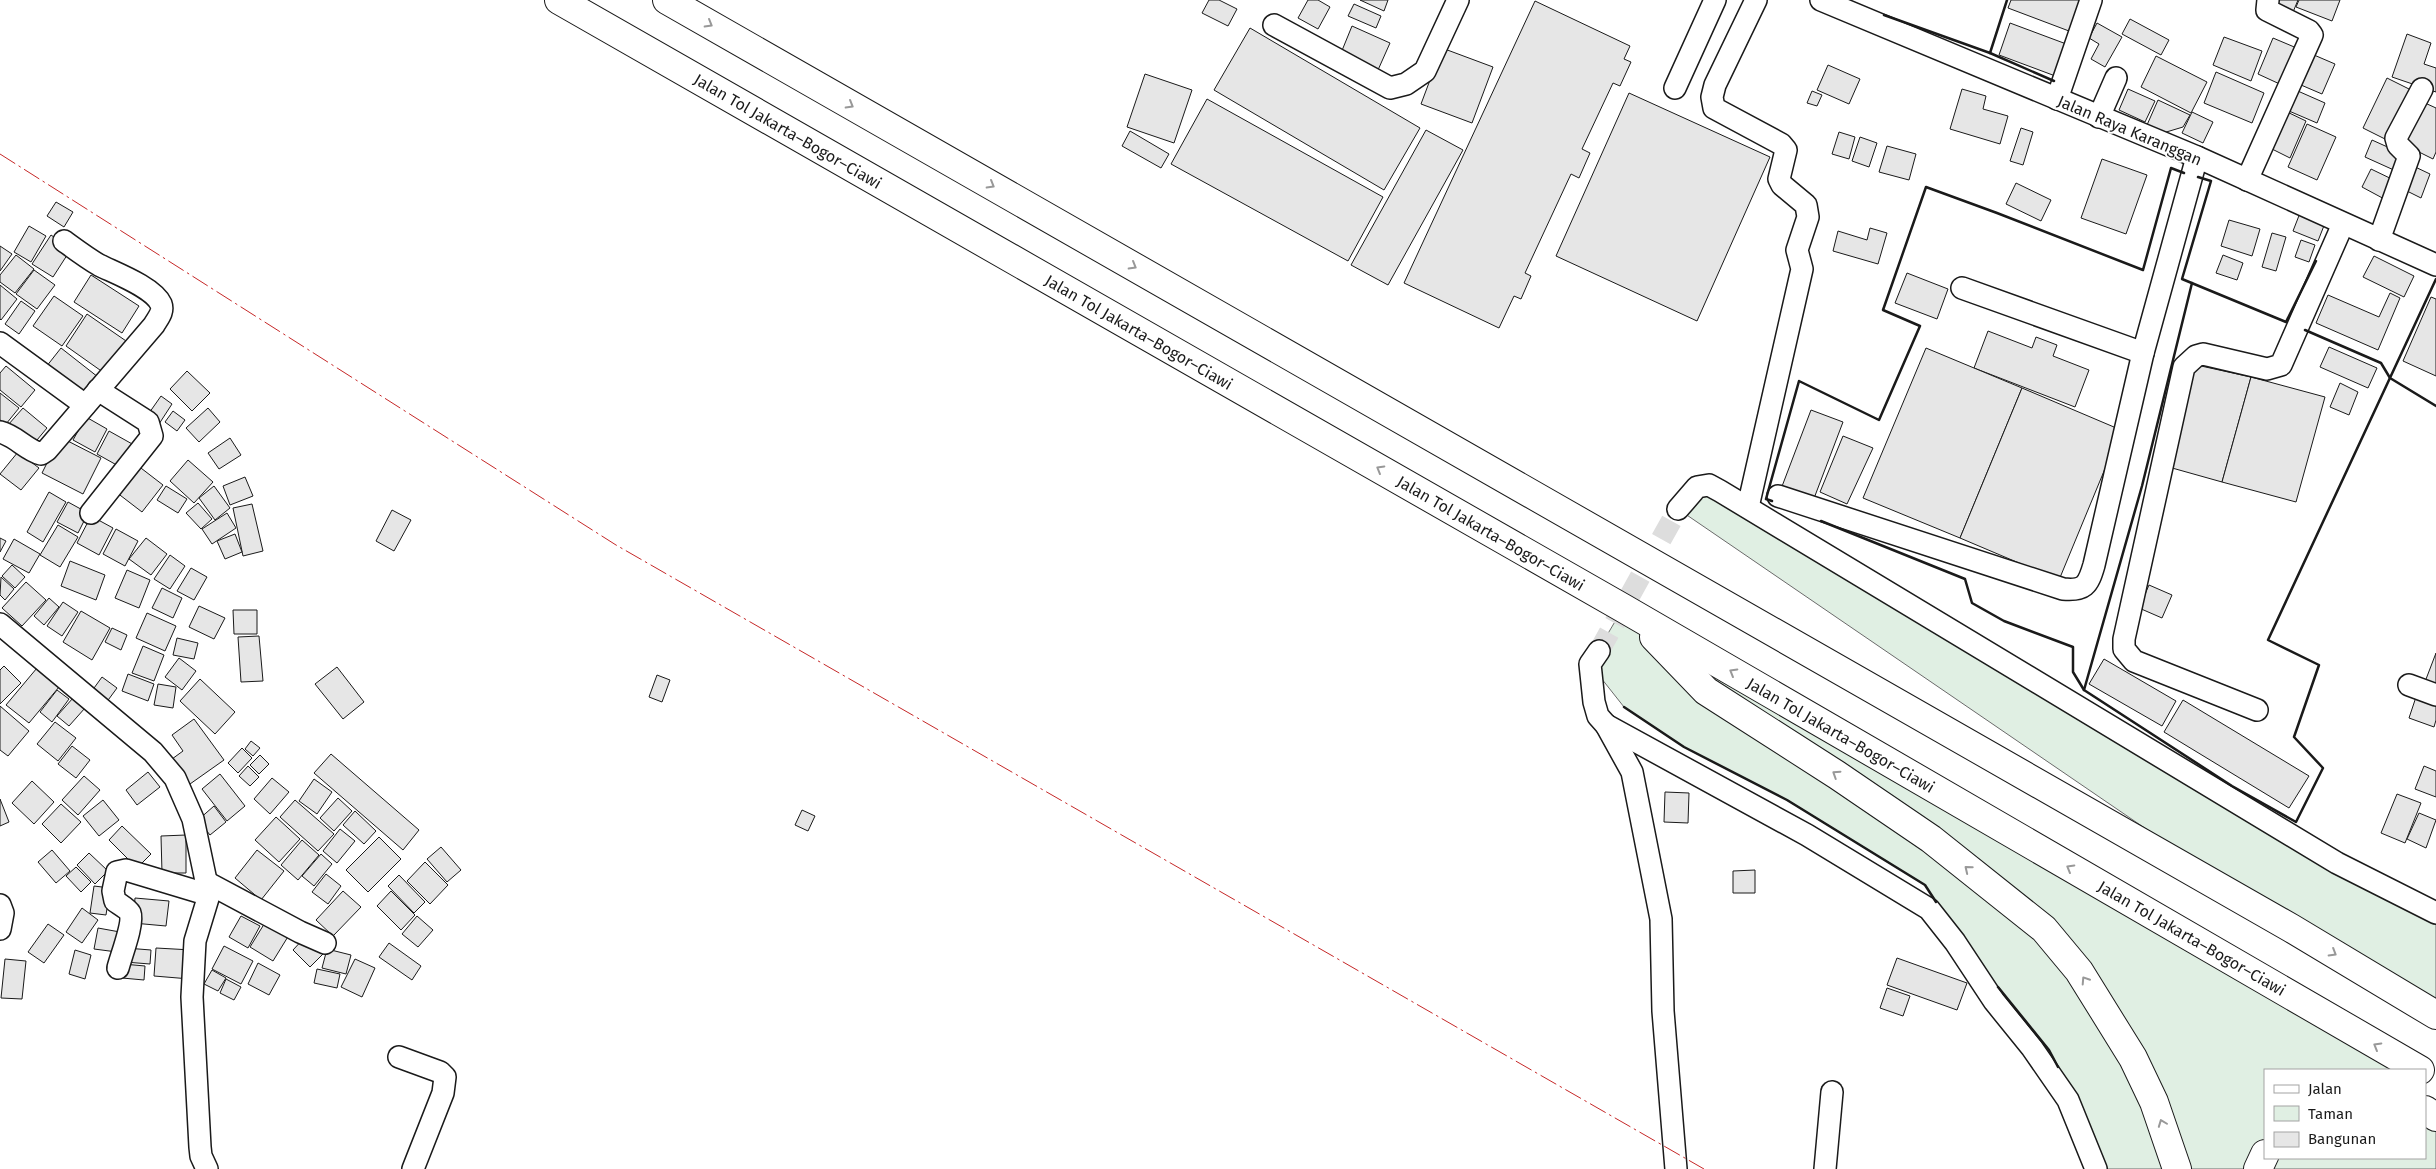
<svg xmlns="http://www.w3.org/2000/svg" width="2436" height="1169" font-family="'Fira Sans',sans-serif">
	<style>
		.green { fill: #e0efe3; stroke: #6a6a6a }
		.building { fill: #e6e6e6; stroke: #1a1a1a }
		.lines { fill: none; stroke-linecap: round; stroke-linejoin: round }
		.minor-tunnel { stroke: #ddd; stroke-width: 21; stroke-dasharray: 21 11; stroke-linecap: butt }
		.minor-casing { stroke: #1a1a1a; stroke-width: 24 }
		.highway-casing { stroke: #1a1a1a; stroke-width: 30 }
		.minor { stroke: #fff; stroke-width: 21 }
		.highway { stroke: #fff; stroke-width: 28 }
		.wall { stroke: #1a1a1a; stroke-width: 2.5 }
		.power { stroke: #c62828; stroke-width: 1; stroke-dasharray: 18 4 2.5 4; stroke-linecap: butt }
		.oneway { stroke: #989898 }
		.labels { text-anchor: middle; stroke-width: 4; stroke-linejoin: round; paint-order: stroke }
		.street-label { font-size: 16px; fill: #1a1a1a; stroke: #fff }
	</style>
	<rect width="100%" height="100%" fill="#fff"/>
	<g class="green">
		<path d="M1697 487 2436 913V1006L2291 928 1678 509Z"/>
		<path d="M1623 608 2420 1070H2265V1158H2425V1110L2436 1117V1169H2105L2085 1115 2049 1050 1984 970 1925 885 1789 801 1684 747 1624 707 1590 664Z"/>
	</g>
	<g class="building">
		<path d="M1209 0H1219L1237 9 1228 26 1202 13Z"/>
		<path d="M1308 0H1318L1330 7 1318 29 1298 18Z"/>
		<path d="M1360 0H1388L1384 11Z"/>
		<path d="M2011 0H2081L2069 31 2008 8Z"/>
		<path d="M2270 0H2298L2291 17Z"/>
		<path d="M2299 0H2340L2332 21 2296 7Z"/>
		<path d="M1535 1 1630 46 1624 59 1631 62 1620 86 1613 83 1582 149 1590 153 1579 178 1571 174 1525 273 1531 276 1521 299 1514 296 1499 328 1404 283Z"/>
		<path d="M1354 4 1381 16 1376 28 1348 16Z"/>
		<path d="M2130 19 2169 40 2161 55 2122 34Z"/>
		<path d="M2010 23 2069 45 2058 77 1999 55Z"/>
		<path d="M2097 23 2122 37 2105 67 2091 59 2099 44 2089 38Z"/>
		<path d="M1352 26 1390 43 1378 70 1341 53Z"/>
		<path d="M1250 28 1420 128 1384 190 1214 90Z"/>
		<path d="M2407 34 2431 43 2424 64 2436 68V92L2392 77Z"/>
		<path d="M2224 37 2262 51 2251 81 2213 65Z"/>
		<path d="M2273 38 2299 49 2284 86 2258 74Z"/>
		<path d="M1442 48 1493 67 1472 123 1421 104Z"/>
		<path d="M2307 52 2335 64 2322 94 2294 82Z"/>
		<path d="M2156 56 2207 82 2191 113 2141 87Z"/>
		<path d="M1828 65 1860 79 1849 104 1817 90Z"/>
		<path d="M2216 72 2264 93 2252 123 2204 103Z"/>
		<path d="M1145 74 1192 90 1174 143 1127 127Z"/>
		<path d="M2387 78 2415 92 2391 142 2363 128Z"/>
		<path d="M2291 88 2325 103 2317 123 2282 108Z"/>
		<path d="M1962 89 1986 96 1983 109 2008 116 2000 144 1950 129Z"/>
		<path d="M2128 89 2155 101 2145 122 2119 110Z"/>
		<path d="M1812 91 1822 95 1817 106 1807 103Z"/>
		<path d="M1629 93 1770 157 1697 321 1556 256Z"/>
		<path d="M1207 99 1383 197 1348 261 1171 164Z"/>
		<path d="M2158 100 2190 115 2183 127 2163 133 2147 125Z"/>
		<path d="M2425 103 2436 108V152L2433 159 2405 145Z"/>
		<path d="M2283 110 2306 121 2290 158 2266 146Z"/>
		<path d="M2192 112 2213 122 2203 143 2182 133Z"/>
		<path d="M2307 124 2336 137 2317 180 2288 167Z"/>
		<path d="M2021 128 2033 132 2023 165 2010 161Z"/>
		<path d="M1426 130 1463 150 1388 285 1351 265Z"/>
		<path d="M1130 131 1169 154 1161 168 1122 146Z"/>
		<path d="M1839 132 1855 137 1849 159 1832 154Z"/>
		<path d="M1860 137 1877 143 1869 167 1852 161Z"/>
		<path d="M2372 140 2403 154 2396 171 2365 157Z"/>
		<path d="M1887 146 1916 154 1909 180 1879 172Z"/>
		<path d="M2102 159 2147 175 2126 234 2081 218Z"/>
		<path d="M2411 165 2430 174 2421 198 2401 188Z"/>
		<path d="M2371 169 2398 182 2388 201 2362 187Z"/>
		<path d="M2016 183 2051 200 2041 221 2006 204Z"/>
		<path d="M56 202 73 212 64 227 47 216Z"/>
		<path d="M2300 213 2325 223 2318 241 2293 231Z"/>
		<path d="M2229 220 2260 229 2252 256 2221 246Z"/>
		<path d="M29 226 46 236 31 262 14 252Z"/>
		<path d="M1870 228 1887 233 1878 264 1833 251 1838 231 1867 240Z"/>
		<path d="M2272 233 2286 237 2276 271 2262 267Z"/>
		<path d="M51 235 71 249 53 277 32 264Z"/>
		<path d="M2301 240 2315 245 2309 262 2295 257Z"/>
		<path d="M0 246 12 254 0 271Z"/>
		<path d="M16 255 34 269 15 293 0 282V275Z"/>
		<path d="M2223 255 2243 263 2237 280 2216 273Z"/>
		<path d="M2374 256 2414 276 2404 297 2363 277Z"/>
		<path d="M34 270 55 285 37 309 16 294Z"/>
		<path d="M1907 273 1948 289 1937 319 1895 303Z"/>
		<path d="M91 275 139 306 122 333 74 302Z"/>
		<path d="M0 285 17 299 1 320 0 319Z"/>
		<path d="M2390 293 2400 298 2378 350 2316 323 2328 295 2379 317Z"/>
		<path d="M54 296 83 316 62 346 33 326Z"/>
		<path d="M2431 297 2436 299V376L2403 361Z"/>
		<path d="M21 301 35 311 19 334 5 324Z"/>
		<path d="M87 314 129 343 107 375 66 346Z"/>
		<path d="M1988 331 2032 348 2036 337 2057 345 2053 356 2089 370 2075 407 1974 368Z"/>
		<path d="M2329 347 2377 368 2368 388 2320 367Z"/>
		<path d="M61 348 98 377 82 396 46 367Z"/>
		<path d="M1926 348 2022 388 1960 538 1863 498Z"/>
		<path d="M2192 364 2251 377 2222 482 2165 466Z"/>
		<path d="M6 366 35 390 21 407 0 390V373Z"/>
		<path d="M187 371 210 393 192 411 170 389Z"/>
		<path d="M2251 377 2325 397 2296 502 2222 482Z"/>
		<path d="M2340 383 2358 392 2349 415 2330 407Z"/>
		<path d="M2022 388 2121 430 2059 580 1960 538Z"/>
		<path d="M0 393 19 408 6 424 0 420Z"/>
		<path d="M161 396 172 404 159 424 147 416Z"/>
		<path d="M23 408 47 428 32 446 8 425Z"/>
		<path d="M208 408 220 422 199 442 186 428Z"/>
		<path d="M1811 410 1843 422 1813 501 1781 489Z"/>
		<path d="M173 411 185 420 177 431 165 422Z"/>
		<path d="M86 417 107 429 95 452 73 440Z"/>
		<path d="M109 431 134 445 122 468 97 454Z"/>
		<path d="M1843 436 1873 448 1847 504 1820 492Z"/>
		<path d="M60 437 101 458 83 494 42 473Z"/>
		<path d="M230 438 241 455 219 469 208 453Z"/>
		<path d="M18 452 39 468 21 490 0 474Z"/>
		<path d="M188 460 213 482 194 503 170 481Z"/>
		<path d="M137 465 163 485 142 512 116 492Z"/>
		<path d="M245 477 253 496 230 505 223 486Z"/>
		<path d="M166 486 187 499 178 513 157 500Z"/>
		<path d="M214 486 230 508 215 520 199 498Z"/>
		<path d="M49 492 66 502 43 542 27 532Z"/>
		<path d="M68 502 88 513 78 533 57 522Z"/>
		<path d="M198 503 212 519 201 529 186 513Z"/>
		<path d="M252 504 263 551 243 556 233 508Z"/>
		<path d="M392 510 411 520 394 551 376 541Z"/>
		<path d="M227 513 236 528 212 544 202 529Z"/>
		<path d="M91 516 113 528 99 555 77 543Z"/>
		<path d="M58 525 78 537 60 567 40 555Z"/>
		<path d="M116 529 138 541 125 566 103 554Z"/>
		<path d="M235 534 242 552 225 559 217 541Z"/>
		<path d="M0 538 6 541 0 552Z"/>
		<path d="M146 538 167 554 151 575 129 559Z"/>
		<path d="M14 539 40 554 29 573 3 559Z"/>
		<path d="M170 555 185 566 170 589 154 579Z"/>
		<path d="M70 561 105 575 96 600 61 586Z"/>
		<path d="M12 565 25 577 15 588 2 576Z"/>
		<path d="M191 568 207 577 194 600 177 591Z"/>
		<path d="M127 570 150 580 139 608 115 598Z"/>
		<path d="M1 577 14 589 5 600 0 595Z"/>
		<path d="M26 582 46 600 22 626 2 608Z"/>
		<path d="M2149 585 2172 595 2162 618 2139 608Z"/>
		<path d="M162 588 182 598 173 618 152 608Z"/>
		<path d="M49 598 59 607 44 625 34 616Z"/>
		<path d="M63 602 78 612 62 636 47 626Z"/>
		<path d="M199 606 225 618 214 639 189 627Z"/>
		<path d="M233 610H257V634H234Z"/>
		<path d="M81 611 110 628 92 660 63 642Z"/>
		<path d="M147 613 176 626 165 651 136 638Z"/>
		<path d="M112 628 127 635 121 650 105 642Z"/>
		<path d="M259 636 263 681 241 682 238 637Z"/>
		<path d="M177 638 198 643 194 659 173 655Z"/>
		<path d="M143 646 164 655 154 681 132 673Z"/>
		<path d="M2436 653V692L2423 687Z"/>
		<path d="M179 658 196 671 182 690 165 677Z"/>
		<path d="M2104 659 2176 701 2162 726 2089 684Z"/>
		<path d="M4 666 21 683 0 704V670Z"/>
		<path d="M337 667 364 702 343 719 315 684Z"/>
		<path d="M37 668 59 687 29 723 6 705Z"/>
		<path d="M128 674 154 684 148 701 122 691Z"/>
		<path d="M657 675 670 680 662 702 649 697Z"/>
		<path d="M102 677 117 688 103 707 89 695Z"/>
		<path d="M200 679 235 712 215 734 180 701Z"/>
		<path d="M158 684 176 687 173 708 154 705Z"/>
		<path d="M57 690 69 699 52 722 40 712Z"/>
		<path d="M2417 694 2436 700V720L2434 727 2409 718Z"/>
		<path d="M73 698 85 708 69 726 57 716Z"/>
		<path d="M2183 700 2309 776 2289 808 2164 732Z"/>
		<path d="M0 706 29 731 8 756 0 750Z"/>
		<path d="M194 719 224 760 190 784 172 759 183 751 172 735Z"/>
		<path d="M55 722 76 738 58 761 37 744Z"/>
		<path d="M251 741 260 748 253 756 245 749Z"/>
		<path d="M72 746 90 760 76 778 58 764Z"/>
		<path d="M242 748 252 758 238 773 228 763Z"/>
		<path d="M331 754 419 830 403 850 314 773Z"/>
		<path d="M260 755 269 764 259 774 250 765Z"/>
		<path d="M248 766 259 777 250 786 239 776Z"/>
		<path d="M2424 766 2436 771V797L2415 789Z"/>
		<path d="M148 772 160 787 137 805 126 790Z"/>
		<path d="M220 774 245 806 227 821 202 789Z"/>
		<path d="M84 776 100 790 78 815 62 800Z"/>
		<path d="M272 778 289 792 270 814 254 799Z"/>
		<path d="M314 779 332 792 317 814 299 801Z"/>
		<path d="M32 781 54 802 34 824 12 803Z"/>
		<path d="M1665 792 1689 793 1688 823 1664 822Z"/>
		<path d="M2397 794 2421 803 2405 843 2381 833Z"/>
		<path d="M338 798 352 811 334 831 320 818Z"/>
		<path d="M0 799 9 822 0 826Z"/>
		<path d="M103 800 119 820 99 836 83 816Z"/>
		<path d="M295 800 334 834 318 851 280 817Z"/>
		<path d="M61 804 81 822 61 843 42 824Z"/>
		<path d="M214 806 226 822 210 835 198 820Z"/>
		<path d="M802 810 815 816 808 831 795 825Z"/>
		<path d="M355 811 376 831 364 844 343 825Z"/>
		<path d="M2419 813 2436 820 2426 848 2407 839Z"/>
		<path d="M276 817 300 839 279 862 255 840Z"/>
		<path d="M122 826 151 854 137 868 109 840Z"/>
		<path d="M340 829 355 841 337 863 323 851Z"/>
		<path d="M186 835V873H162L161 836Z"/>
		<path d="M379 837 401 859 368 892 346 870Z"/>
		<path d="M302 840 319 855 298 880 281 865Z"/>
		<path d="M441 847 461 870 447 882 427 859Z"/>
		<path d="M52 850 70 871 56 883 38 862Z"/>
		<path d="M257 850 284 871 261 900 235 878Z"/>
		<path d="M89 853 108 871 95 884 77 865Z"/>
		<path d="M321 854 332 864 314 886 302 876Z"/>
		<path d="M425 862 448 885 430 904 407 881Z"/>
		<path d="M76 867 91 882 81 892 66 876Z"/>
		<path d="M1755 870V893H1733V871Z"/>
		<path d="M326 874 341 886 328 904 312 892Z"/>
		<path d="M399 875 425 902 414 913 388 886Z"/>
		<path d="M94 886 110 888 106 915 90 913Z"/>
		<path d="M343 891 361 907 333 936 316 920Z"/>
		<path d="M391 891 415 915 401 930 377 906Z"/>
		<path d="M135 898 169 901 166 926 133 923Z"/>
		<path d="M82 908 98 920 82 943 66 932Z"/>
		<path d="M241 916 260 926 248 948 229 937Z"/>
		<path d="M417 916 433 930 418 947 402 934Z"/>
		<path d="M266 921 289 935 273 961 250 947Z"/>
		<path d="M48 924 64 935 44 963 28 952Z"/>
		<path d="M98 928 120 932 117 952 94 949Z"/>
		<path d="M305 937 323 954 310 967 293 950Z"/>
		<path d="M389 943 421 966 412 980 379 957Z"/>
		<path d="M224 946 253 961 241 984 212 969Z"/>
		<path d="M126 948 151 950 150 964 125 962Z"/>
		<path d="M156 948 192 950 190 979 154 976Z"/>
		<path d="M327 949 351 955 346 974 322 968Z"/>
		<path d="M75 950 91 955 85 979 69 974Z"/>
		<path d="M1897 958 1967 983 1957 1010 1887 985Z"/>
		<path d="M5 959 26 961 22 999 1 998Z"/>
		<path d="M355 959 375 968 362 997 341 987Z"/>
		<path d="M258 963 280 975 269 995 248 984Z"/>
		<path d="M123 964 145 966 144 980 122 978Z"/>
		<path d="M317 969 340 974 337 988 314 983Z"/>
		<path d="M212 970 226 978 218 991 204 984Z"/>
		<path d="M226 979 241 987 234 1000 220 993Z"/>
		<path d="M1887 988 1910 996 1903 1016 1880 1008Z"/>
	</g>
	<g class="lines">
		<path class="minor-tunnel" d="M1599 651 1678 509"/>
		<g class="minor-casing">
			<g id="minor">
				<path d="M1821 0 2197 157 2436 265"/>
				<path d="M1274 25 1390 88 1406 84 1425 71 1458 0"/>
				<path d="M1675 88 1715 0"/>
				<path d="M2057 99 2091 0"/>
				<path d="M2099 117 2116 78"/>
				<path d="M2247 180 2312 35 2309 31 2267 10 2268 0"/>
				<path d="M2379 240 2409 156 2398 145 2396 138 2422 89"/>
				<path d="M1962 288 2143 353"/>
				<path d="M0 343 85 405"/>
				<path d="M0 432C16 436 26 450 41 454L47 450 154 325C158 318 164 312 161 304 153 287 115 273 99 265 87 258 75 249 64 241"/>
				<path d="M1778 496 2063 589C2084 591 2088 586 2094 565L2143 353 2197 157"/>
				<path d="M1748 507 1802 269 1797 250 1808 217 1806 205 1782 185 1779 179 1786 150 1781 144 1714 108 1712 97 1715 85 1756 0"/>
				<path d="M1678 509 1697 487 1709 485 1720 491 2337 863 2436 913"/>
				<path d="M91 513 152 436 148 422 98 390"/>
				<path d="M0 624 153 752 175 778 193 819 209 895 195 941 192 997 200 1147 201 1156 207 1169"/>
				<path d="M1599 651 1590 664 1594 702 1598 716 1606 725 1632 772 1661 919 1663 1011 1676 1169"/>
				<path d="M2409 685 2436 695"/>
				<path d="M2257 710 2134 661 2124 649V639L2184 367 2196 356 2203 354 2267 369 2281 365 2343 224"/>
				<path d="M1606 725 1807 835 1929 909 1955 942 1994 1001 2032 1048 2068 1100 2096 1169"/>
				<path d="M208 883 300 932 325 943"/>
				<path d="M0 905 3 913 0 929"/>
				<path d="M118 968C121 956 134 923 130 913 128 909 119 904 115 901L113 891 117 872 126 870 209 895"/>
				<path d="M399 1057 440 1072 445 1077 443 1093 413 1169"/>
				<path d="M1825 1169 1832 1092"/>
			</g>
		</g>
		<g class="highway-casing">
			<g id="highway">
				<path d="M559 0 1623 608 2420 1070"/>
				<path d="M667 0 2291 928 2436 1015"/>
				<path d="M1654 637 1706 691 1837 775 1931 839 2044 929 2079 971 2133 1058 2154 1102 2177 1169"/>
				<path d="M2425 1110 2436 1117"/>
				<path d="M2258 1169 2265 1154"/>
			</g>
		</g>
		<use href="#minor" class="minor"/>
		<use href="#highway" class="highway"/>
		<g class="wall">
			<path d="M1884 15 1990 53 2054 81"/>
			<path d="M1990 53 2007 0"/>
			<path d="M2198 177 2211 181 2182 279 2286 322 2316 261"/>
			<path d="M2305 330 2381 363 2390 378 2436 406"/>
			<path d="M1772 501 1766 499 1799 381 1879 420 1920 326 1883 310 1926 187 1997 213 2143 270 2171 168 2184 173"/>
			<path d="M1821 521 1965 579 1972 603 2004 621 2073 647V672L2084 690 2232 786 2296 822 2323 768 2294 737 2319 665 2268 640 2436 279"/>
			<path d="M2084 690 2142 486 2192 283"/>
			<path d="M1624 707 1684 747 1787 800 1925 885 1936 902"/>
			<path d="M1998 987 2049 1050 2058 1067"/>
		</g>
		<path class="power" d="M0 154 616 545 1704 1169"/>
	</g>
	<defs><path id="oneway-chevron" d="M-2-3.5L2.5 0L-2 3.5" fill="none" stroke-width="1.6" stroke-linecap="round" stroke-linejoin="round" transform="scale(1.25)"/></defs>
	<g class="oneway">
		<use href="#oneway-chevron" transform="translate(709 24) rotate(30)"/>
		<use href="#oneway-chevron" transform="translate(850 105) rotate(30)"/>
		<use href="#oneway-chevron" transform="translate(991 185) rotate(30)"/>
		<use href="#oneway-chevron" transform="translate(1133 266) rotate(30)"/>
		<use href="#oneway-chevron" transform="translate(1380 469) rotate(-150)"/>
		<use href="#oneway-chevron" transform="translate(1733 672) rotate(-150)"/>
		<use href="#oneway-chevron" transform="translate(1836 774) rotate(-147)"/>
		<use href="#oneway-chevron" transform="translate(2070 868) rotate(-150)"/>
		<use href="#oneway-chevron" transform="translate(1968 869) rotate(-141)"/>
		<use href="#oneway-chevron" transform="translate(2333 953) rotate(31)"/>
		<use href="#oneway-chevron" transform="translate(2085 980) rotate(-123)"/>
		<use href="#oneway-chevron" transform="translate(2377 1046) rotate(-150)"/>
		<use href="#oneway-chevron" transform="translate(2162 1123) rotate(-111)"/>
	</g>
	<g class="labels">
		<g class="street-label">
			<text transform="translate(2130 130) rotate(23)" y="6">Jalan Raya Karanggan</text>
			<text transform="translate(788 131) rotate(30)" y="6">Jalan Tol Jakarta–Bogor–Ciawi</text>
			<text transform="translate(1139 332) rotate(30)" y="6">Jalan Tol Jakarta–Bogor–Ciawi</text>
			<text transform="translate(1491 533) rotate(30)" y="6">Jalan Tol Jakarta–Bogor–Ciawi</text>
			<text transform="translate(1841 735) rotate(30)" y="6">Jalan Tol Jakarta–Bogor–Ciawi</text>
			<text transform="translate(2192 938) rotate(30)" y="6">Jalan Tol Jakarta–Bogor–Ciawi</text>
		</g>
	</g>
	<rect x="2264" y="1069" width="162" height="90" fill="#ffffff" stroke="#a3a3a3"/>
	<rect x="2274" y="1085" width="25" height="8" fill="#ffffff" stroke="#a3a3a3"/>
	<text x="2308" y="1094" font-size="15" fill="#1a1a1a">Jalan</text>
	<rect x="2274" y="1106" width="25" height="15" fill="#e0efe3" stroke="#a3a3a3"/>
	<text x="2308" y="1119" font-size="15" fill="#1a1a1a">Taman</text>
	<rect x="2274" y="1132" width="25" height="15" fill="#e6e6e6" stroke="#a3a3a3"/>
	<text x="2308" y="1144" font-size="15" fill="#1a1a1a">Bangunan</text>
</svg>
